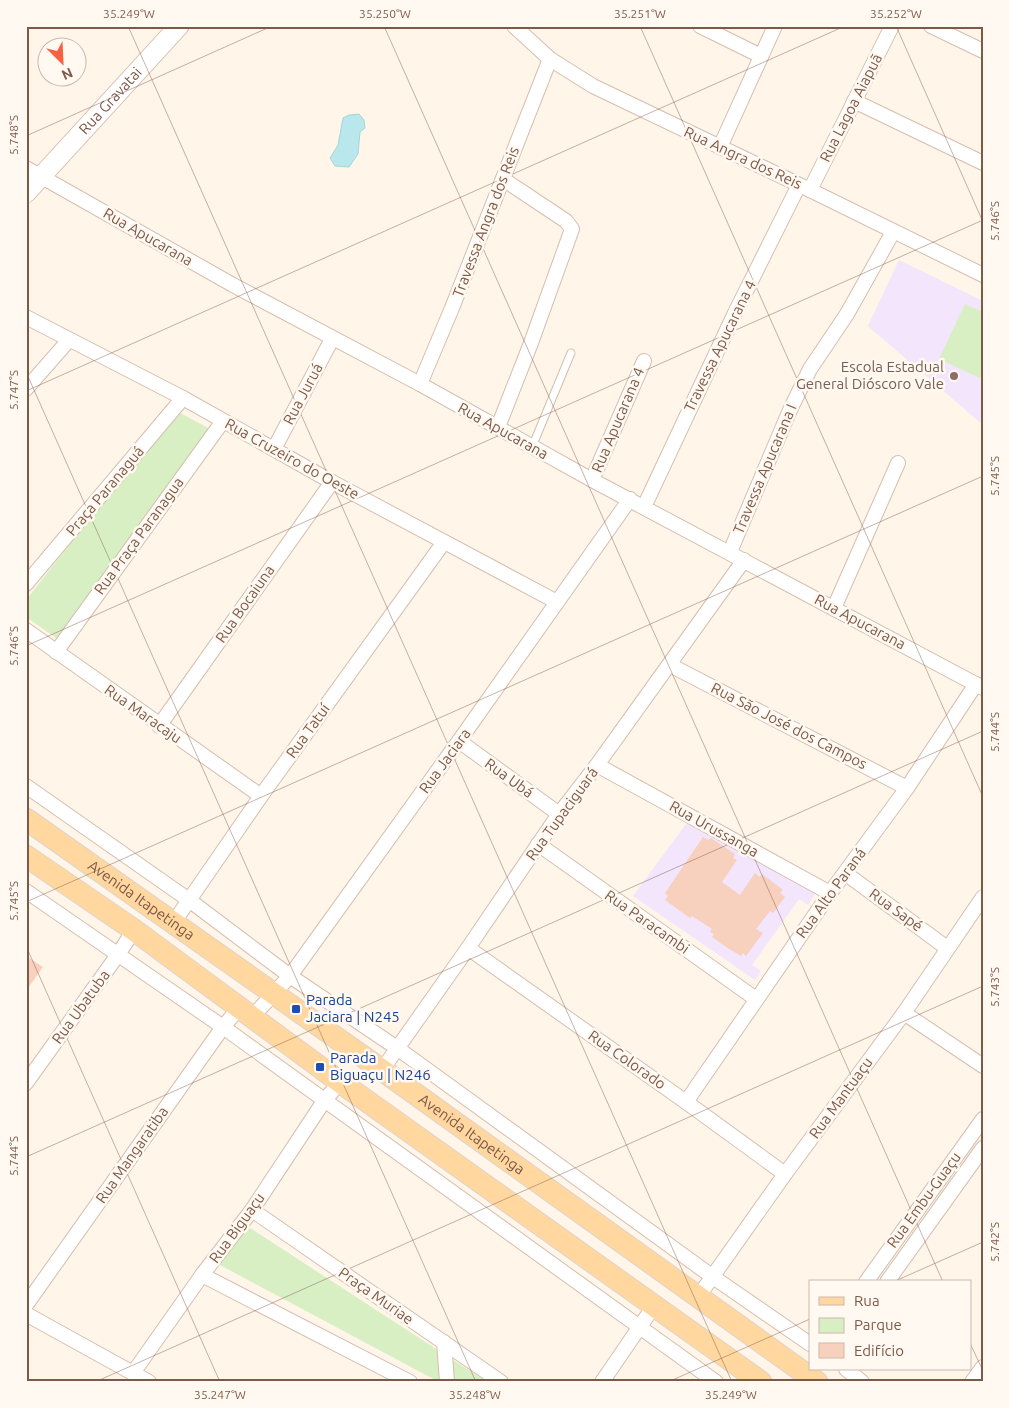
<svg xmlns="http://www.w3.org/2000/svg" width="1009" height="1408" font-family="Ubuntu,sans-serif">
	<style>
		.education { fill: #f2e5fc }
		.green { fill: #d8efc4 }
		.water { fill: #bae7ec; stroke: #9fd8df }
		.building { fill: #f7d1bd }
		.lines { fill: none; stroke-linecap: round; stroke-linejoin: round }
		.lane-casing { stroke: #d5beaf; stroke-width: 9 }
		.street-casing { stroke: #d5beaf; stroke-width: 16 }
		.secondary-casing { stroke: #d9beab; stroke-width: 21 }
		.primary-casing { stroke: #ddd4cf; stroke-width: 23 }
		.lane { stroke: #fff; stroke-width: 7 }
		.street { stroke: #fff; stroke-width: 14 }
		.secondary { stroke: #fff; stroke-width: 19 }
		.primary { stroke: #ffd79f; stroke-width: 21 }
		.ticks { fill: none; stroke: #7d5948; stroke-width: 1; stroke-opacity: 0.45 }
		.education-dot { fill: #8d6e63; stroke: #fff9f1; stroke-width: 2 }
		.transit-dot { fill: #1a4fb4; stroke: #fff9f1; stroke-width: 2 }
		.labels { text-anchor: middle; stroke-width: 5; stroke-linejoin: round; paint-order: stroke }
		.street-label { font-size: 15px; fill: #7d5948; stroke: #fff9f1 }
		.education-label { font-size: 15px; fill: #785e54; stroke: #fff9f1; text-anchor: end }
		.transit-label { font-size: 15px; fill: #164399; stroke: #fff9f1; text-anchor: start }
		.neatline { fill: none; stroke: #7d5948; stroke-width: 2 }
		.ticks-label { font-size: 12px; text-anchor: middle; fill: #7d5948 }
	</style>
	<rect width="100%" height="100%" fill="#fff5e9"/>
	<g class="education">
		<path d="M899 260 983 301V425L868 326Z"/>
		<path d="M689 820 816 892 808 905 799 899 752 965 761 971 755 980 633 896Z"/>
	</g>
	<g class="green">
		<path d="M965 304 983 312V372L980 378 939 359Z"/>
		<path d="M175 410 210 429 62 642 26 617V600Z"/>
		<path d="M247 1226 487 1382H439L218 1264Z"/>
	</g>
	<path class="water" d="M359 114 364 120 365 128 360 132 358 154 349 167 335 166 330 158 338 145 343 118 349 115Z"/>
	<g class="building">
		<path d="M703 837 708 840 711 838 735 854 733 858 737 860 722 882 740 895 755 873 760 877 762 874 783 890 780 893 785 897 773 913 770 911 756 929 763 933 746 956 743 953 741 956 726 947 712 937 714 934 710 932 712 929 692 916 690 918 665 900 668 896 665 893Z"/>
		<path d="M26 956 43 967 26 991Z"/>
	</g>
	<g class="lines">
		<g class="lane-casing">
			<path id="lane" d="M532 447 571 353"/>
		</g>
		<g class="street-casing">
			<g id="street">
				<path d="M514 26 550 59 593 86 810 190 983 275"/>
				<path d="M700 26 761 56"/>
				<path d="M931 26 983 51"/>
				<path d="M854 101 983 163"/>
				<path d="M720 147 775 26"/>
				<path d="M26 168 233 285 420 384 592 480 983 688"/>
				<path d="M810 190 892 26"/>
				<path d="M26 317 183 398 332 482 557 602"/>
				<path d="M420 384 452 308 550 59"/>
				<path d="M26 389 69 340"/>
				<path d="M498 427 531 343 572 229 566 221 503 179"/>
				<path d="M274 449 332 339"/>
				<path d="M592 480 644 361"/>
				<path d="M644 507 735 313 799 185"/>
				<path d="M730 552 790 410 810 369 847 314 893 232"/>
				<path d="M26 584 183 398"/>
				<path d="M834 608 898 463"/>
				<path d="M26 630 261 796"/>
				<path d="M56 652 223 421"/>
				<path d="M670 665 907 788"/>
				<path d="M159 726 332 482"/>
				<path d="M459 741 559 814"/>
				<path d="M597 765 830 893"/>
				<path d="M26 786 189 900 290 976 397 1048 713 1277 810 1344"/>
				<path d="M538 844 756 999"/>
				<path d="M845 873 947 948"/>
				<path d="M26 891 223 1027 716 1382"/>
				<path d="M174 922 261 796 444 542"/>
				<path d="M468 948 686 1102 785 1174"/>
				<path d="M904 1013 983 1066"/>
				<path d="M252 1017 290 976 459 741 630 499"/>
				<path d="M382 1070 468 948 559 814 597 765 744 560"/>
				<path d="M26 1083 117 956 134 930"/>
				<path d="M686 1102 830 893 907 788 976 684"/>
				<path d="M252 1210 501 1382"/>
				<path d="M202 1275 410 1382"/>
				<path d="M866 1282 983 1119"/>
				<path d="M887 1282 983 1148"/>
				<path d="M698 1297 785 1174 904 1013 983 897"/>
				<path d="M26 1305 223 1027 240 1007"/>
				<path d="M26 1314 149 1382"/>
				<path d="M444 1342 447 1382"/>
				<path d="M846 1369 862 1382"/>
				<path d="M133 1373 202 1275 252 1210 324 1101 340 1082"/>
				<path d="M602 1382 654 1306"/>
				<path d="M972 1382 983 1367"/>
			</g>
		</g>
		<g class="secondary-casing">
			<g id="secondary">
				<path id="s1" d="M26 193 179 26"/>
			</g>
		</g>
		<g class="primary-casing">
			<g id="primary">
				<path id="s2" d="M26 819 382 1070 817 1382"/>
				<path d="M26 856 134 930 340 1082 761 1382"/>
			</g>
		</g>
		<use href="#lane" class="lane"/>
		<use href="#street" class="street"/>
		<use href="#secondary" class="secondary"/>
		<use href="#primary" class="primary"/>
	</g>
	<path class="ticks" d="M128 26 732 1382M384 26 943 1282M640 26 983 797M896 26 983 222M26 136 272 26M26 372 476 1382M26 391 845 26M26 646 983 220M26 902 983 476M26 946 220 1382M26 1157 983 731M893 1282 983 1242M970 1343 983 1371M95 1382 983 986M668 1382 810 1319"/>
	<circle class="education-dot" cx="954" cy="376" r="5"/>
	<g class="transit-dot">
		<rect x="291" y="1004" width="10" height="10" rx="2.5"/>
		<rect x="315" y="1062" width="10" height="10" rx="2.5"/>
	</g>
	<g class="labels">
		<g class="street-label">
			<text dy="5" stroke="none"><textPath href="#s1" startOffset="125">Rua Gravatai</textPath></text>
			<text transform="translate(851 108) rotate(-63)" y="5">Rua Lagoa Aiapuã</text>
			<text transform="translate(743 158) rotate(25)" y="5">Rua Angra dos Reis</text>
			<text transform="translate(486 222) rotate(-69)" y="5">Travessa Angra dos Reis</text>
			<text transform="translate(148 237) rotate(30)" y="5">Rua Apucarana</text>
			<text transform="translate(720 346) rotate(-64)" y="5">Travessa Apucarana 4</text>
			<text transform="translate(303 394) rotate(-62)" y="5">Rua Juruá</text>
			<text transform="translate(618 420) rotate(-67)" y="5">Rua Apucarana 4</text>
			<text transform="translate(503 431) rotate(29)" y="5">Rua Apucarana</text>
			<text transform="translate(292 459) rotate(29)" y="5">Rua Cruzeiro do Oeste</text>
			<text transform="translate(765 469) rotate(-67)" y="5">Travessa Apucarana I</text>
			<text transform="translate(105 491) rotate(-50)" y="5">Praça Paranaguá</text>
			<text transform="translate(139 536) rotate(-54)" y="5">Rua Praça Paranagua</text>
			<text transform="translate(245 604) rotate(-55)" y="5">Rua Bocaiuna</text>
			<text transform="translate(860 622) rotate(28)" y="5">Rua Apucarana</text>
			<text transform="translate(143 714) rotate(35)" y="5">Rua Maracaju</text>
			<text transform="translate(789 726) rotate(27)" y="5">Rua São José dos Campos</text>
			<text transform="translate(308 731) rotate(-54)" y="5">Rua Tatuí</text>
			<text transform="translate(445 761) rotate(-54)" y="5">Rua Jaciara</text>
			<text transform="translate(509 778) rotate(36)" y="5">Rua Ubá</text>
			<text transform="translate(562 814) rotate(-54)" y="5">Rua Tupaciguará</text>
			<text transform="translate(714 829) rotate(29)" y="5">Rua Urussanga</text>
			<text transform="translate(831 893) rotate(-54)" y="5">Rua Alto Paraná</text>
			<text dy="5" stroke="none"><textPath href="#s2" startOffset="141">Avenida Itapetinga</textPath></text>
			<text transform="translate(896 910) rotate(36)" y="5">Rua Sapé</text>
			<text transform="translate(647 922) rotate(35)" y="5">Rua Paracambi</text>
			<text transform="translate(81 1007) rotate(-54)" y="5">Rua Ubatuba</text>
			<text transform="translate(627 1060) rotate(35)" y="5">Rua Colorado</text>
			<text transform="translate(841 1098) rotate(-54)" y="5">Rua Mantuaçu</text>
			<text dy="5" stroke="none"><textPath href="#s2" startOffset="546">Avenida Itapetinga</textPath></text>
			<text transform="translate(132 1155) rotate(-55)" y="5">Rua Mangaratiba</text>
			<text transform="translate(924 1200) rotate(-54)" y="5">Rua Embu-Guaçu</text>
			<text transform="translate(237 1228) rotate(-54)" y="5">Rua Biguaçu</text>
			<text transform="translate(376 1296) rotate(35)" y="5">Praça Muriae</text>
		</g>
		<g class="education-label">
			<text x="944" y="372">Escola Estadual<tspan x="944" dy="17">General Dióscoro Vale</tspan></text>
		</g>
		<g class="transit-label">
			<text x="306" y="1005">Parada<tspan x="306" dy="17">Jaciara | N245</tspan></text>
			<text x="330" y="1063">Parada<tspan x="330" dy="17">Biguaçu | N246</tspan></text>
		</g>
	</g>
	<rect width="1009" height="1408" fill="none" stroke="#fff9f1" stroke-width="55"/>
	<rect x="809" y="1280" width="162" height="90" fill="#fff9f1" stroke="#cbb9ad"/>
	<rect x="819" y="1297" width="25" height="8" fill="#ffd79f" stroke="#cbb9ad"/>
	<text x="854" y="1306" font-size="15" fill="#7d5948">Rua</text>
	<rect x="819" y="1318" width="25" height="15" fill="#d8efc4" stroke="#cbb9ad"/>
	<text x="854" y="1330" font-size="15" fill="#7d5948">Parque</text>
	<rect x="819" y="1343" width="25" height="15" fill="#f7d1bd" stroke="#cbb9ad"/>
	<text x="854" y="1356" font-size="15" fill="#7d5948">Edifício</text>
	<g transform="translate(62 62) rotate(156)"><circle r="24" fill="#fff9f1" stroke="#cbb9ad"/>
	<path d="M0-4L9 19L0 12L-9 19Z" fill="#f56141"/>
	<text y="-8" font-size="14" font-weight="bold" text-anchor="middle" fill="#7d5948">N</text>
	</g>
	<rect x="28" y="28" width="954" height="1352" class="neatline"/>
	<g class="ticks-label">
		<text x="129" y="18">35.249°W</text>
		<text x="385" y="18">35.250°W</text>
		<text x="640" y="18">35.251°W</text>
		<text x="896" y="18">35.252°W</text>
		<text transform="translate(14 135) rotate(-90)" y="4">5.748°S</text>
		<text transform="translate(995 221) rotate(-90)" y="4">5.746°S</text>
		<text transform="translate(14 390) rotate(-90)" y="4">5.747°S</text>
		<text transform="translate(995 476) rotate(-90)" y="4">5.745°S</text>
		<text transform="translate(14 646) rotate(-90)" y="4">5.746°S</text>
		<text transform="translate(995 732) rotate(-90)" y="4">5.744°S</text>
		<text transform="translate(14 901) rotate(-90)" y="4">5.745°S</text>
		<text transform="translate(995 987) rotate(-90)" y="4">5.743°S</text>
		<text transform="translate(14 1156) rotate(-90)" y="4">5.744°S</text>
		<text transform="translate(995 1242) rotate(-90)" y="4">5.742°S</text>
		<text x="220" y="1399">35.247°W</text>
		<text x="475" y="1399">35.248°W</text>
		<text x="731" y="1399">35.249°W</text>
	</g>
</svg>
